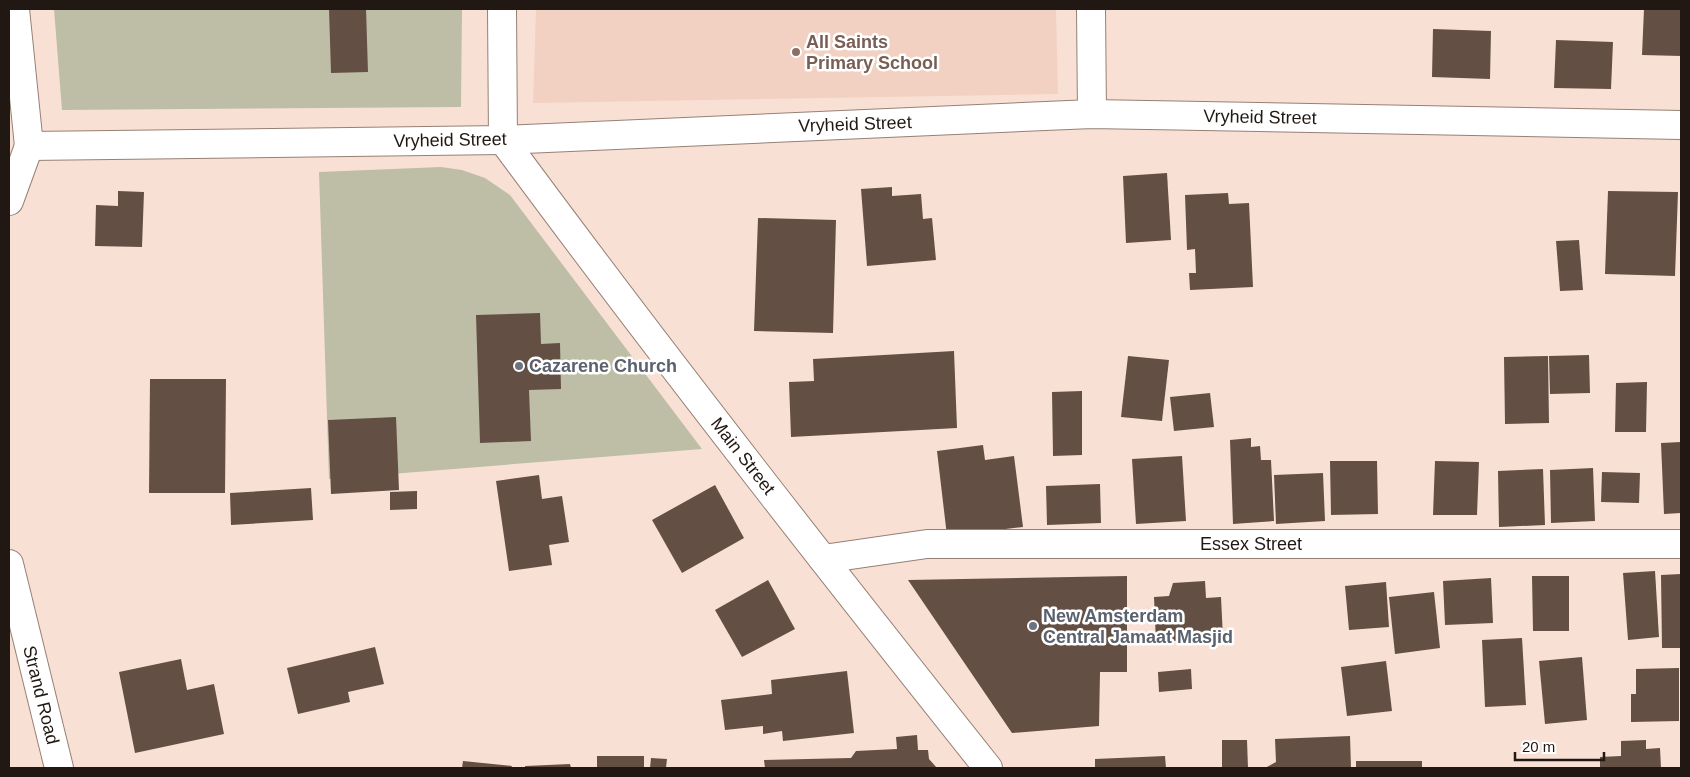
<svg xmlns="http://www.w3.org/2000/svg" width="1690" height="777" font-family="Helvetica,sans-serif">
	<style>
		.built { fill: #f2d1c2 }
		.green { fill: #bdbea5 }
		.building { fill: #644f45 }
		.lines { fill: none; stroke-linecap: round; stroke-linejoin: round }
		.minor-casing { stroke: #968075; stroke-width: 30 }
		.tertiary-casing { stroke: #968075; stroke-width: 30 }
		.secondary-casing { stroke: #968075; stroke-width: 30 }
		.minor { stroke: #fff; stroke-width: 28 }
		.tertiary { stroke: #fff; stroke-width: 28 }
		.secondary { stroke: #fff; stroke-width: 28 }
		.education-dot { fill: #8d6e63; stroke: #fff; stroke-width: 2 }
		.worship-dot { fill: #6b7280; stroke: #fff; stroke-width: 2 }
		.labels { text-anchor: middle; stroke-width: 5; stroke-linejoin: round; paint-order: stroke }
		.education-label { font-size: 18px; font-weight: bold; fill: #785e54; stroke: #fff; text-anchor: start }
		.street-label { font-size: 18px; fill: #211814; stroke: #fff }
		.worship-label { font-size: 18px; font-weight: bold; fill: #5b616d; stroke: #fff; text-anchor: start }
	</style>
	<rect width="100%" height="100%" fill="#f9e0d4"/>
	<path class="built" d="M536 9H1056L1058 94 533 103Z"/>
	<g class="green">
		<path d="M54 9H462L461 107 62 110Z"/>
		<path d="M441 167 462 170 485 178 510 195 702 449 329 479 319 172Z"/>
	</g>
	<g class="building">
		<path d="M329 9H366L368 72 331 73Z"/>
		<path d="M1644 9H1681V56L1642 55Z"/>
		<path d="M1433 29 1491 31 1490 79 1432 77Z"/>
		<path d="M1556 40 1613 42 1611 89 1554 88Z"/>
		<path d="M1167 173 1171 240 1126 243 1123 176Z"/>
		<path d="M892 187V196L921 194 923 219 932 218 936 260 867 266 861 189Z"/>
		<path d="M118 191 144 192 142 247 95 246 96 205 118 206Z"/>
		<path d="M1608 191 1678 192 1675 276 1605 274Z"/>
		<path d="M1228 193 1229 204 1249 203 1253 287 1190 290 1189 273H1196L1195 249 1187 250 1185 195Z"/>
		<path d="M758 218 836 220 833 333 754 331Z"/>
		<path d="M1579 240 1583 290 1560 291 1556 241Z"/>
		<path d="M540 313 541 344 560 343 561 389 529 390 531 441 480 443 476 315Z"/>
		<path d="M954 351 957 428 791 437 789 382 814 381 813 359Z"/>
		<path d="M1589 355 1590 393 1550 394 1549 356Z"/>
		<path d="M1128 356 1169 360 1162 421 1121 417Z"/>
		<path d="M1548 356 1549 423 1505 424 1504 357Z"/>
		<path d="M150 379H226L225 493H149Z"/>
		<path d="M1647 382 1646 432H1615L1616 383Z"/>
		<path d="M1082 391V455L1053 456 1052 392Z"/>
		<path d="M1210 393 1214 427 1174 431 1170 397Z"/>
		<path d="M396 417 399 490 331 494 328 420Z"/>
		<path d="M1251 438V447L1260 446 1261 460H1271L1274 521 1233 524 1230 440Z"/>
		<path d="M1681 442V513L1664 514 1661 443Z"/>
		<path d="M983 445 985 460 1014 456 1023 527 947 536 937 451Z"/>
		<path d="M1182 456 1186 521 1136 524 1132 459Z"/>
		<path d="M1330 461H1377L1378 514 1331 515Z"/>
		<path d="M1435 461 1479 462 1477 515H1433Z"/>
		<path d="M1593 468 1595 521 1551 523 1550 470Z"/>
		<path d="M1543 469 1545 525 1499 527 1498 471Z"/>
		<path d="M1602 472 1640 473 1639 503 1601 502Z"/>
		<path d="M1323 473 1325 521 1276 524 1274 475Z"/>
		<path d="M539 475 542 499 562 496 569 542 549 545 552 565 509 571 496 481Z"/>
		<path d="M1100 484 1101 523 1047 525 1046 486Z"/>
		<path d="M715 485 744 538 682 573 652 520Z"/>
		<path d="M311 488 313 520 231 525 230 493Z"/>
		<path d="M417 491V509L390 510V492Z"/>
		<path d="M1655 571 1659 637 1628 640 1623 573Z"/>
		<path d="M1681 574V648H1662L1661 575Z"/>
		<path d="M1127 576V672H1100L1099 726 1012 733 908 580Z"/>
		<path d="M1532 576H1569V631H1533Z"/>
		<path d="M1491 578 1493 623 1445 625 1443 581Z"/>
		<path d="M768 580 795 629 742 657 715 610Z"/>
		<path d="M1205 581 1206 598 1221 597 1223 638 1156 642 1154 597 1169 596 1173 583Z"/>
		<path d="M1386 582 1389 627 1349 630 1345 586Z"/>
		<path d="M1434 592 1440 648 1395 654 1389 597Z"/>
		<path d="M1522 638 1526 705 1485 707 1482 640Z"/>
		<path d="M375 647 384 684 348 692 350 702 298 714 287 668Z"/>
		<path d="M1582 657 1587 720 1545 724 1539 661Z"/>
		<path d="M181 659 187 690 214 684 224 734 135 753 119 672Z"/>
		<path d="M1386 661 1392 711 1347 716 1341 667Z"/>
		<path d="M1679 668V721L1631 722V694H1636V669Z"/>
		<path d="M1191 669 1192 689 1159 692 1158 672Z"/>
		<path d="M847 671 854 733 783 741 782 731 763 734V726L725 730 721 700 772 694 771 680Z"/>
		<path d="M917 735 918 750H928L929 759 937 768H765L764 760 851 758 856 751 897 749 896 737Z"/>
		<path d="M1350 736 1351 768H1265L1276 762 1275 739Z"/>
		<path d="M1222 740H1247L1248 768H1222Z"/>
		<path d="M1646 740V749L1660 748 1661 768H1600V757L1621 756V741Z"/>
		<rect x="597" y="756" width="47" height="12"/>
		<path d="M1165 756 1166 768H1095V759Z"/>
		<path d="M651 758 667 759 666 768H650Z"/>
		<path d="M463 761 512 766 511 768H462Z"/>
		<rect x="1356" y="761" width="66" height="7"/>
		<path d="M570 764 571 768H525V766Z"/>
	</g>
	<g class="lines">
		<g class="minor-casing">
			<g id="minor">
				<path d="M1091 9 1092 114"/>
				<path d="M823 559 927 544H1681"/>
			</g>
		</g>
		<g class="tertiary-casing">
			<g id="tertiary">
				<path d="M503 140 1092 114 1681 125"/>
				<path d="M503 140C660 353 823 561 988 768"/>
				<path d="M9 201 29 146"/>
				<path d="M9 564 59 768"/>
			</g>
		</g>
		<g class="secondary-casing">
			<path id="secondary" d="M15 9 29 146 503 140 502 9"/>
		</g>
		<use href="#minor" class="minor"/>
		<use href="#tertiary" class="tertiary"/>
		<use href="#secondary" class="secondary"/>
	</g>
	<circle class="education-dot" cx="796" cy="52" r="5"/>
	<g class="worship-dot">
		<circle cx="519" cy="366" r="5"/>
		<circle cx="1033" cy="626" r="5"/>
	</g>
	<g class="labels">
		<g class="education-label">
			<text x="806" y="48">All Saints<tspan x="806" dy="21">Primary School</tspan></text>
		</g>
		<g class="street-label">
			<text transform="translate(1260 117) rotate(1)" y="6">Vryheid Street</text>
			<text transform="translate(855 124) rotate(-2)" y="6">Vryheid Street</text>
			<text transform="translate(450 140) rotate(-1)" y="6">Vryheid Street</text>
			<text transform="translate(743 456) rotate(52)" y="6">Main Street</text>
			<text x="1251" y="550">Essex Street</text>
			<text transform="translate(41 695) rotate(76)" y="6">Strand Road</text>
		</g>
		<g class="worship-label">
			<text x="529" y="372">Cazarene Church</text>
			<text x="1043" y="622">New Amsterdam<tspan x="1043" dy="21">Central Jamaat Masjid</tspan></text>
		</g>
	</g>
	<rect width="1690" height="777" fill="none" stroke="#211814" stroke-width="20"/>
	<path d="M1515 752v8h89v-8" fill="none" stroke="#211814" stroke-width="2.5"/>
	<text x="1522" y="752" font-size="15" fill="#211814" stroke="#ffffff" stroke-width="4" paint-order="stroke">20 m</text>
</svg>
